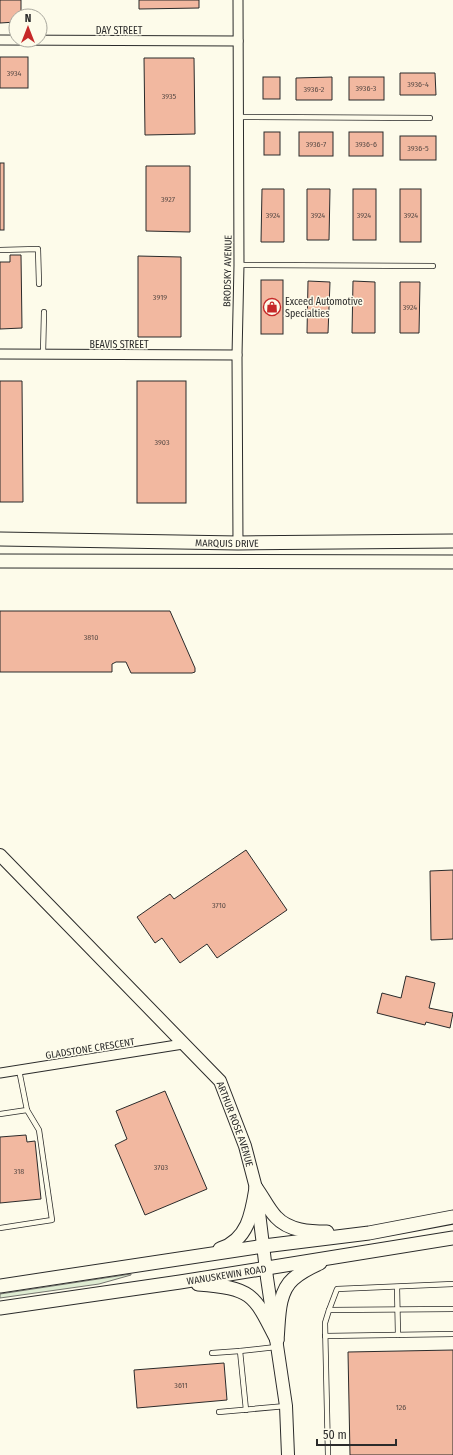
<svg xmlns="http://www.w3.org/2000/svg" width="453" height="1455" font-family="'Fira Sans Condensed',sans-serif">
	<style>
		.green { fill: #deebd1; stroke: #74746e }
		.building { fill: #f2b8a0; stroke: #2b2b2b }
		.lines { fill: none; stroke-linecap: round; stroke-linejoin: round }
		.service-casing { stroke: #2b2b2b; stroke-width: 6 }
		.minor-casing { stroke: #2b2b2b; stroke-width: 11 }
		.tertiary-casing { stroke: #2b2b2b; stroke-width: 14 }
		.secondary-casing { stroke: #2b2b2b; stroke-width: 15 }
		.service { stroke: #fdfbea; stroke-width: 4.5 }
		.minor { stroke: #fdfbea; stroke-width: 9 }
		.tertiary { stroke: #fdfbea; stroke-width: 12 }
		.secondary { stroke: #fdfbea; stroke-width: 13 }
		.labels { text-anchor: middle; stroke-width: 3; stroke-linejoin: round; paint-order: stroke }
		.number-label { font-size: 8px; fill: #5d4e48 }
		.street-label { font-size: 10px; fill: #2b2b2b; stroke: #fdfbea }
		.poi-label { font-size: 10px; fill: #2b2b2b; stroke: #fdfbea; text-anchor: start }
	</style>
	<rect width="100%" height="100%" fill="#fdfbea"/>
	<path class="green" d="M131 1274V1275L99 1284 0 1298V1294Z"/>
	<g class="building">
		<path d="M0 0H21V16H16V22L0 23Z"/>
		<path d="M139 0H199V8L139 9Z"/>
		<rect x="0" y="57" width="28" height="31"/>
		<path d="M144 58H194L195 134 145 135Z"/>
		<path d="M400 73H435L436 95H400Z"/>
		<rect x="263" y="77" width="17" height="22"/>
		<path d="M332 77V100H296V78Z"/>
		<rect x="349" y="77" width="35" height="23"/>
		<rect x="264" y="132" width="16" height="23"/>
		<rect x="299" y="132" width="34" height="24"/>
		<rect x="349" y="132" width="34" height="24"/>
		<rect x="400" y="136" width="36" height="24"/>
		<rect x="0" y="163" width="4" height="67"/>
		<path d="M146 166H190V232L146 231Z"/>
		<path d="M262 189H284V242H261Z"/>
		<path d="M307 189H330L329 240H307Z"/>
		<rect x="353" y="189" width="23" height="51"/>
		<rect x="400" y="189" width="21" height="53"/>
		<path d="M10 255H21L22 328 0 329V262H10Z"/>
		<path d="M138 256 181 257V337H138Z"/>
		<rect x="261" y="280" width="22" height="54"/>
		<path d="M308 281 330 282 328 333H307Z"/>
		<path d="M353 281 375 282V333H352Z"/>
		<path d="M400 282H420L419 333H400Z"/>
		<path d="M0 381H22L23 502H0Z"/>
		<rect x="137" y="381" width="49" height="122"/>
		<path d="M0 611H170L195 668V672L192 673H131L126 662H116L112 664V672H0Z"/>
		<path d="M246 850 287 910 217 958 207 944 180 963 162 938 155 943 137 917 170 894 174 899Z"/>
		<path d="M453 870V939L431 940 430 871Z"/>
		<path d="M406 976 435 983 429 1008 453 1013 450 1028 426 1022 425 1025 377 1013 382 993 401 998Z"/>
		<path d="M165 1091 207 1189 145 1215 115 1145 127 1139 116 1111Z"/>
		<path d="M26 1135 27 1142 35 1141 41 1199 0 1203V1137Z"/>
		<path d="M453 1350V1455H350L348 1352Z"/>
		<path d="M224 1363 227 1400 137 1408 134 1370Z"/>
	</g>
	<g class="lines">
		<g class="service-casing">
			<g id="service">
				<path d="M239 117 430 118"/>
				<path d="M0 250 38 249 39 284"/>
				<path d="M239 265 433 266"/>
				<path d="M43 354 44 312"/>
				<path d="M0 1114 27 1110 19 1070"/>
				<path d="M0 1228 52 1220 39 1130 27 1110"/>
				<path d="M397 1287 398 1335"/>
				<path d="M329 1310 337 1289 453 1284"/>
				<path d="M325 1336 453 1334"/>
				<path d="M240 1351 276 1347"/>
				<path d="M212 1353 240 1351 246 1410"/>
				<path d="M219 1412 286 1406"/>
				<path d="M328 1455 325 1323 329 1310 453 1309"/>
			</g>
		</g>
		<g class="minor-casing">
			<g id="minor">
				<path d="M0 40 238 41"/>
				<path d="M0 354 237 355"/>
				<path d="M238 543 237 355 239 265 238 0"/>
				<path d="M0 1073 183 1044"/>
			</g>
		</g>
		<g class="tertiary-casing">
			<g id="tertiary">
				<path id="s1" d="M0 855 220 1081 245 1146 256 1188 267 1278 286 1406 288 1455"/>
			</g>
		</g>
		<g class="secondary-casing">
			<g id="secondary">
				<path id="s2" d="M0 539 238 543 453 541"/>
				<path d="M0 561 453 562"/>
				<path d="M256 1188C263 1197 268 1209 276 1217 289 1231 310 1232 327 1232"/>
				<path d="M220 1249C248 1240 252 1213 256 1188"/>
				<path d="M198 1284C252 1288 254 1294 277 1340"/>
				<path d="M0 1286 264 1246 369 1233 453 1217"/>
				<path id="s3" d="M0 1308 180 1282 453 1238"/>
				<path d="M277 1340C279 1321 277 1293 293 1279 301 1272 311 1267 320 1263"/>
			</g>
		</g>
		<use href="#service" class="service"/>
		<use href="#minor" class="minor"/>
		<use href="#tertiary" class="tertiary"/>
		<use href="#secondary" class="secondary"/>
	</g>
	<defs>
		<g id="shop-ring" transform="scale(0.9)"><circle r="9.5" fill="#fdfbea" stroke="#c62828" stroke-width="1.5"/><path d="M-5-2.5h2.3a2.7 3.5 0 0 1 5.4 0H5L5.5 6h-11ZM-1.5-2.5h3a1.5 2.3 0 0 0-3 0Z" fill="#c62828"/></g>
	</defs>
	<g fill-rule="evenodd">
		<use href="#shop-ring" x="272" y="307"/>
	</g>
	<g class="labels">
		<g class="number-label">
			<text x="14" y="76">3934</text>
			<text x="418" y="87">3936-4</text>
			<text x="366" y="91">3936-3</text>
			<text x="314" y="92">3936-2</text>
			<text x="169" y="99">3935</text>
			<text x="316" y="147">3936-7</text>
			<text x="366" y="147">3936-6</text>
			<text x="418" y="151">3936-5</text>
			<text x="168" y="202">3927</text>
			<text x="273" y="218">3924</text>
			<text x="318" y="218">3924</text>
			<text x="364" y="218">3924</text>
			<text x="411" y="218">3924</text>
			<text x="160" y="300">3919</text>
			<text x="410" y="310">3924</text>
			<text x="162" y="445">3903</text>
			<text x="91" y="640">3810</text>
			<text x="219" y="908">3710</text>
			<text x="161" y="1170">3703</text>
			<text x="19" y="1174">318</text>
			<text x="181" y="1388">3611</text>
			<text x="401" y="1410">126</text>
		</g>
		<g class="street-label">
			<text x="119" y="34">DAY STREET</text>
			<text transform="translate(227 271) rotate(-89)" y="4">BRODSKY AVENUE</text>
			<text x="119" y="348">BEAVIS STREET</text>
			<text dy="4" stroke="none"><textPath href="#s2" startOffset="227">MARQUIS DRIVE</textPath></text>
			<text transform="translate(90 1048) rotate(-9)" y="4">GLADSTONE CRESCENT</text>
			<text dy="4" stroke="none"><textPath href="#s1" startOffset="361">ARTHUR ROSE AVENUE</textPath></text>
			<text dy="4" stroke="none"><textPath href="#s3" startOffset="229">WANUSKEWIN ROAD</textPath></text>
		</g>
		<g class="poi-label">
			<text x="285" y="305">Exceed Automotive<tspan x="285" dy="12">Specialties</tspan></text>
		</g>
	</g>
	<g transform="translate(28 28)"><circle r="19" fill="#fdfbea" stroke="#a9a89e"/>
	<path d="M0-3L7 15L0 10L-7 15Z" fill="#c62828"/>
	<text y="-6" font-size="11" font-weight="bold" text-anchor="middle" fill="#2b2b2b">N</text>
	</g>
	<path d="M317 1439v6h79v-6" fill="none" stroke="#2b2b2b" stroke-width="2"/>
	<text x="323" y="1439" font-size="12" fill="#2b2b2b" stroke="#fdfbea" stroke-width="3" paint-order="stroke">50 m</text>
</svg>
